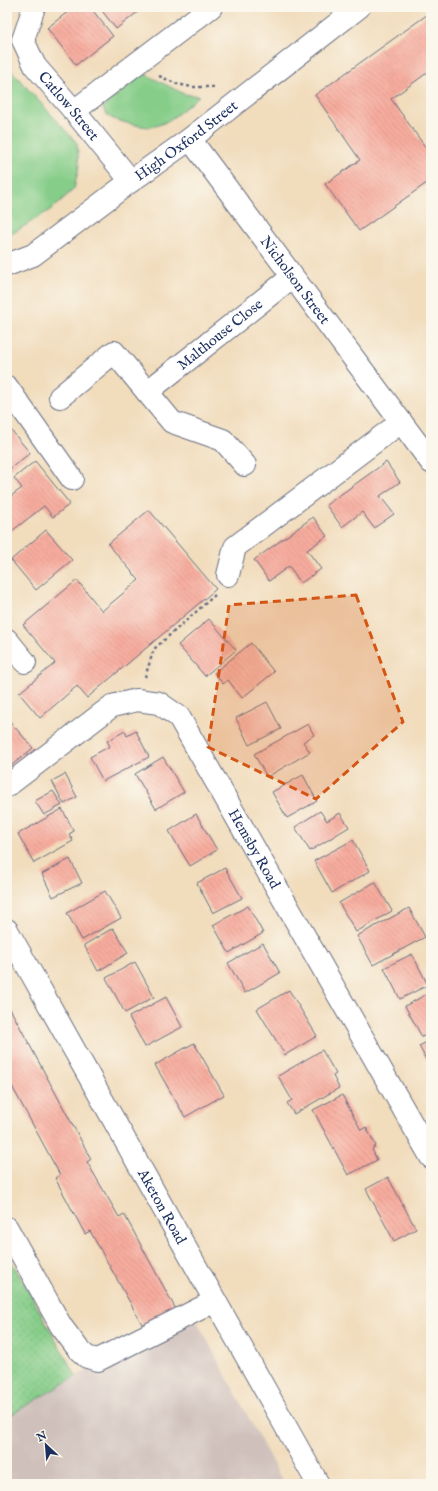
<svg xmlns="http://www.w3.org/2000/svg" width="438" height="1491" font-family="'IM FELL English',serif">
	<style>
		.industrial { fill: #cfc0bb }
		.green { fill: #86cd89; stroke: #507e74 }
		.park { fill: url(#park-dots); stroke: #507e74 }
		.building { fill: url(#building-back-hatch) }
		.lines { fill: none; stroke-linecap: round; stroke-linejoin: round }
		.minor-casing { stroke: #666c7f; stroke-width: 24 }
		.major-casing { stroke: #666c7f; stroke-width: 24 }
		.path { stroke: #666c7f; stroke-width: 2.5; stroke-dasharray: 3 3; stroke-linecap: butt }
		.minor { stroke: #fff; stroke-width: 22 }
		.major { stroke: #fff; stroke-width: 22 }
		.marked { fill: #d45514; fill-opacity: 0.2; stroke: #d45514; stroke-width: 3; stroke-dasharray: 8 5; stroke-linejoin: round }
		.labels { text-anchor: middle; stroke-width: 3.5; stroke-linejoin: round; paint-order: stroke }
		.street-label { font-size: 15px; fill: #1b2f5e; stroke: #fbf7ec }
	</style>
	<defs>
		<pattern id="park-dots" width="8" height="8" patternUnits="userSpaceOnUse"><rect width="8" height="8" fill="#86cd89"/><path d="M2 2h.1M6 6h.1" fill="none" stroke="#73b079" stroke-width="1.8" stroke-linecap="round"/></pattern>
		<pattern id="building-back-hatch" width="6" height="6" patternUnits="userSpaceOnUse"><rect width="6" height="6" fill="#f7ac9e"/><path d="M-1 5l2 2M0 0l6 6M5-1l2 2" fill="none" stroke="#d3948a"/></pattern>
	</defs>
	<rect width="100%" height="100%" fill="#fbf7ec"/>
	<filter id="ink" filterUnits="userSpaceOnUse"><feTurbulence type="fractalNoise" baseFrequency=".025" numOctaves="2"/><feDisplacementMap in="SourceGraphic" scale="8" xChannelSelector="R" yChannelSelector="G"/><feConvolveMatrix kernelMatrix="1 2 1 2 8 2 1 2 1" color-interpolation-filters="sRGB"/></filter>
	<filter id="wash" filterUnits="userSpaceOnUse"><feTurbulence type="fractalNoise" baseFrequency=".012" numOctaves="4" result="noise"/><feDisplacementMap in="SourceGraphic" scale="16" xChannelSelector="R" yChannelSelector="G"/><feGaussianBlur stdDeviation="0.9" result="paint"/><feColorMatrix in="noise" values="0 0 0 0 0 0 0 0 0 0 0 0 0 0 0 0 0 1.4 0 .05"/><feComposite in="paint" operator="in"/></filter>
	<g filter="url(#wash)">
		<rect width="100%" height="100%" fill="#f1dcbc"/>
		<path class="industrial" d="M196 1319 284 1484H7V1417L76 1376Z"/>
		<g class="green">
			<path d="M7 66 77 143 79 166 74 189 53 208 7 237Z"/>
			<path d="M143 73 184 94 199 96C185 107 167 127 148 127 140 126 131 124 123 122 115 120 106 117 103 108L105 105Z"/>
		</g>
		<path class="park" d="M7 1253 76 1376 7 1417Z"/>
		<g id="blocks">
			<g class="building">
				<path d="M74 7H90L113 36 76 65 47 28Z"/>
				<path d="M101 7H144L116 29 100 8Z"/>
				<path d="M431 12V70L391 99 431 155V180L359 231 325 184 360 160 315 95Z"/>
				<path d="M7 425 30 453 7 471Z"/>
				<path d="M35 461 70 504 53 517 44 506 7 535V499L22 488 14 478Z"/>
				<path d="M386 462 400 482 380 496 394 514 374 528 362 512 342 527 326 505Z"/>
				<path d="M149 510 216 589 87 698 77 686 40 718 19 693 55 663 23 625 77 580 102 611 139 580 108 544Z"/>
				<path d="M313 517 327 536 307 550 321 569 301 583 289 566 269 581 254 560Z"/>
				<path d="M46 530 72 560 36 590 11 560Z"/>
				<path d="M209 619 236 650 205 676 178 645Z"/>
				<path d="M251 643 274 672 242 698 228 680 223 684 214 673Z"/>
				<path d="M267 702 281 729 249 745 236 718Z"/>
				<path d="M7 718 33 748 7 769Z"/>
				<path d="M308 724 314 735 303 742 310 752 267 777 254 754Z"/>
				<path d="M125 731 127 736 136 731 149 757 103 781 90 757 110 746 107 741Z"/>
				<path d="M163 757 184 792 156 809 135 774Z"/>
				<path d="M65 774 77 797 64 804 52 781Z"/>
				<path d="M303 775 317 801 287 818 272 792Z"/>
				<path d="M53 791 62 805 44 815 35 801Z"/>
				<path d="M62 809 74 831 69 834 73 841 34 863 18 834Z"/>
				<path d="M320 811 327 821 340 813 349 827 310 851 295 827Z"/>
				<path d="M196 814 217 850 190 866 169 831Z"/>
				<path d="M353 840 370 871 332 893 314 861Z"/>
				<path d="M70 859 82 883 53 897 42 874Z"/>
				<path d="M225 868 242 898 213 913 197 883Z"/>
				<path d="M375 882 392 911 356 932 339 903Z"/>
				<path d="M105 891 121 918 82 940 67 913Z"/>
				<path d="M248 906 263 933 229 953 213 925Z"/>
				<path d="M409 908 425 937 373 965 357 936Z"/>
				<path d="M113 928 128 953 98 971 84 945Z"/>
				<path d="M263 943 280 973 245 993 228 963Z"/>
				<path d="M412 954 428 985 400 999 384 968Z"/>
				<path d="M135 962 154 997 125 1013 106 978Z"/>
				<path d="M289 990 317 1036 285 1055 257 1009Z"/>
				<path d="M431 992V1032L422 1037 405 1006Z"/>
				<path d="M166 997 182 1027 145 1047 129 1017Z"/>
				<path d="M7 1003 91 1159 87 1162 119 1217 124 1214 179 1315 147 1333 90 1231 85 1234 55 1178 60 1175 7 1077Z"/>
				<path d="M431 1040V1069L419 1046Z"/>
				<path d="M194 1043 224 1095 185 1117 155 1065Z"/>
				<path d="M322 1050 336 1074 333 1076 339 1088 294 1114 287 1103 292 1100 278 1076Z"/>
				<path d="M342 1095 361 1130 366 1127 376 1146 372 1149 377 1160 348 1175 313 1110Z"/>
				<path d="M388 1177 416 1229 394 1241 366 1189Z"/>
			</g>
		</g>
	</g>
	<g filter="url(#ink)">
		<use href="#blocks" fill-opacity="0" stroke="#666c7f" stroke-width="1"/>
		<g class="lines">
			<g class="minor-casing">
				<g id="minor">
					<path id="s1" d="M23 40 35 66 74 111 131 181"/>
					<path d="M23 40 34 7"/>
					<path d="M74 111 211 7"/>
					<path id="s2" d="M190 139 431 462"/>
					<path id="s3" d="M7 265 33 255 131 181 190 139 359 7"/>
					<path d="M7 387 72 479"/>
					<path id="s4" d="M147 392 292 277"/>
					<path d="M60 397 114 352 172 422 223 440 245 465"/>
					<path d="M228 575 235 547 401 422"/>
					<path d="M7 640 25 662"/>
					<path id="s5" d="M7 786 112 706 137 700 159 703 179 717 431 1157"/>
					<path d="M7 1228 61 1326 79 1350 87 1357 98 1360 215 1301"/>
				</g>
			</g>
			<g class="major-casing">
				<g id="major">
					<path id="s6" d="M7 930 318 1484"/>
				</g>
			</g>
			<g class="path">
				<path d="M159 76 177 84 192 87H216"/>
				<path d="M145 677 154 649 215 595"/>
			</g>
			<use href="#minor" class="minor"/>
			<use href="#major" class="major"/>
		</g>
	</g>
	<path class="marked" d="M356 595 403 722 316 799 208 747 229 605Z"/>
	<g class="labels">
		<g class="street-label">
			<text dy="5" stroke="none"><textPath href="#s1" startOffset="81">Catlow Street</textPath></text>
			<text dy="5" stroke="none"><textPath href="#s3" startOffset="219">High Oxford Street</textPath></text>
			<text dy="5" stroke="none"><textPath href="#s2" startOffset="176">Nicholson Street</textPath></text>
			<text dy="5" stroke="none"><textPath href="#s4" startOffset="93">Malthouse Close</textPath></text>
			<text dy="5" stroke="none"><textPath href="#s5" startOffset="356">Hemsby Road</textPath></text>
			<text dy="5" stroke="none"><textPath href="#s6" startOffset="317">Aketon Road</textPath></text>
		</g>
	</g>
	<rect width="438" height="1491" fill="none" stroke="#fbf7ec" stroke-width="24"/>
	<g transform="translate(46 1445) rotate(334)" stroke="#fbf7ec" stroke-width="3" paint-order="stroke">
	<path d="M0-3L7 15L0 10L-7 15Z" fill="#1b2f5e"/>
	<text y="-6" font-size="11" font-weight="bold" text-anchor="middle" fill="#1b2f5e">N</text>
	</g>
</svg>
